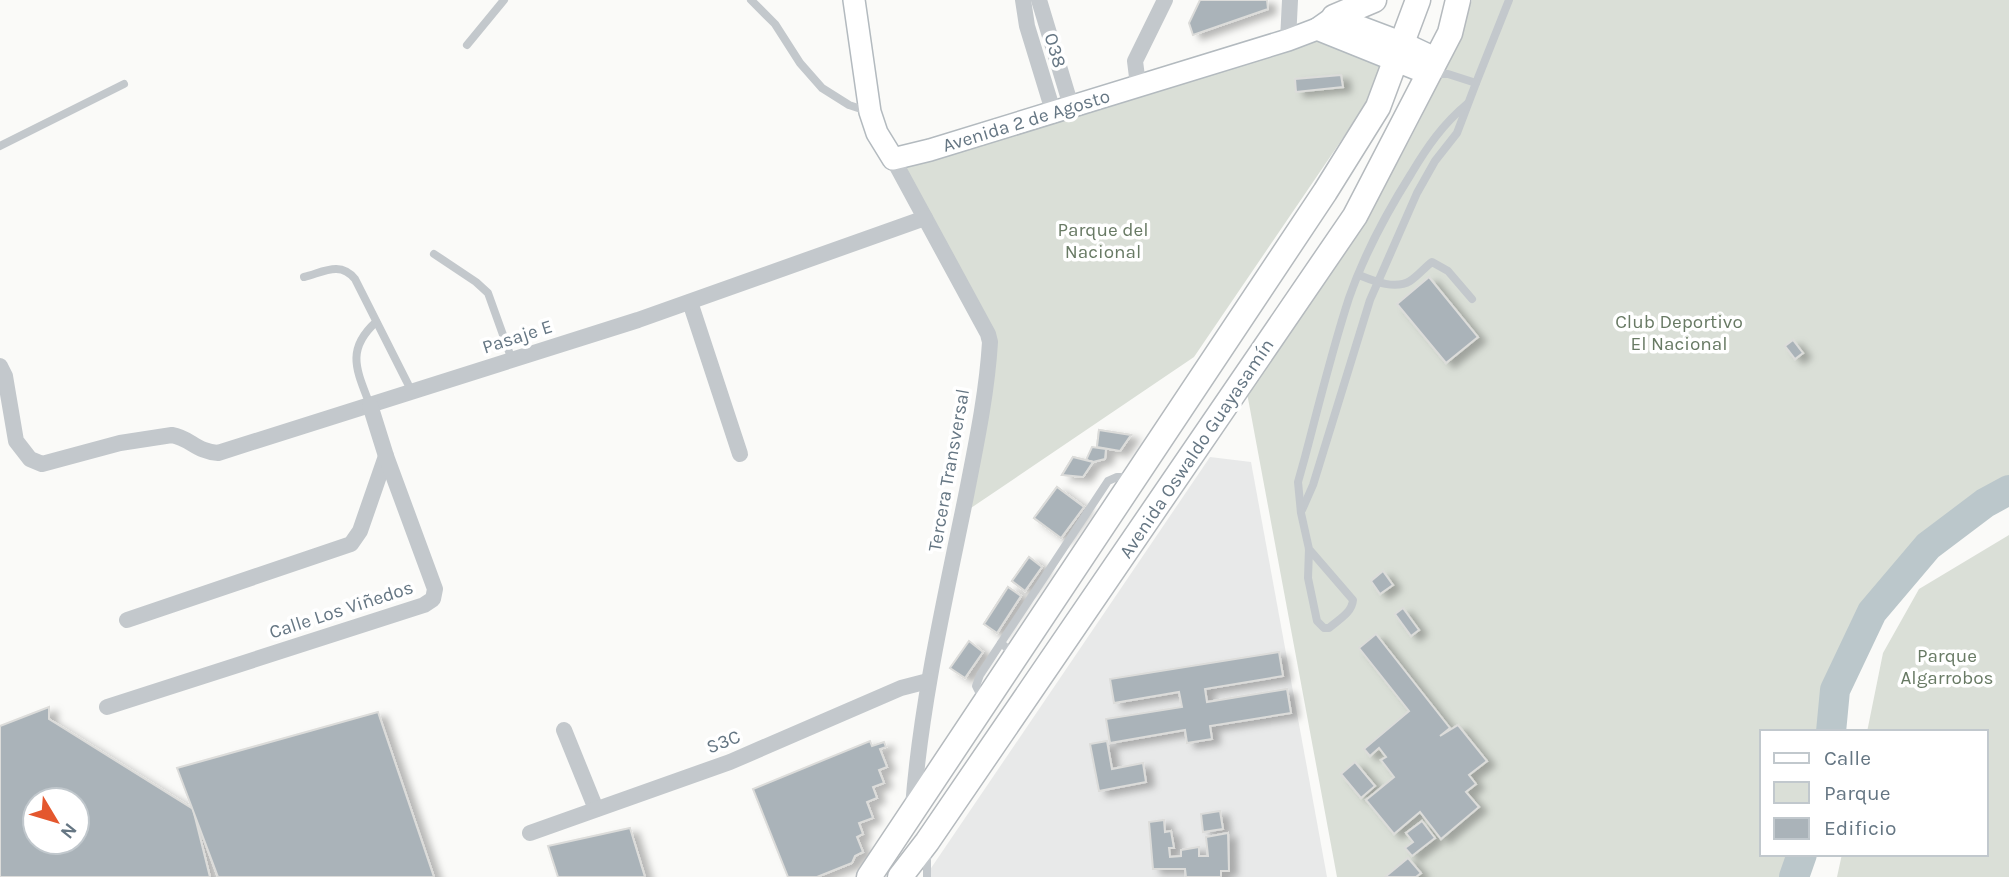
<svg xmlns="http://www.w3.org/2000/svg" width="2009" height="877" font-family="Karla,sans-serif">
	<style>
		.built { fill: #e8e9e9 }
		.green { fill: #dadfd7 }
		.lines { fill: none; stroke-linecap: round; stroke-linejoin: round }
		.river { stroke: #bbc7cb; stroke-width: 30 }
		.building { fill: #aab3b9; stroke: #dcdcda; stroke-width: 2; fill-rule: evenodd; filter: url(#shadow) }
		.secondary-casing { stroke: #b3babf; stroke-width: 24 }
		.primary-casing { stroke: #b5babe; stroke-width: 27 }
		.lane { stroke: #c3c8cc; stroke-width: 8 }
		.street { stroke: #c3c8cc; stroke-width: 16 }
		.secondary { stroke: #fff; stroke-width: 21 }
		.primary { stroke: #fff; stroke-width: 24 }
		.labels { text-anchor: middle; stroke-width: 7; stroke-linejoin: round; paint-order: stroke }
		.street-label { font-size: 19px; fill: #657683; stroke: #fff }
		.park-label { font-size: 19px; fill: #687a64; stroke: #fff }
	</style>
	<defs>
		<filter id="shadow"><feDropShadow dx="8" dy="4.5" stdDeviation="3.5" flood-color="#0004"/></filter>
	</defs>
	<rect width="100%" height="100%" fill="#fafaf8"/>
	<path class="built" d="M1210 457 1251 462 1327 877H925Z"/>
	<g class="green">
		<path d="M1472 0H2009V485L1928 546 1872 612 1835 690 1831 732H1762V854H1802L1794 877H1337L1247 393C1336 268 1420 145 1472 0Z"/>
		<path d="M1314 30 1396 60 1194 357 965 512 993 341 887 152Z"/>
		<path d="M2009 535V877H1837L1842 854H1986V732H1867L1883 653 1919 589Z"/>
	</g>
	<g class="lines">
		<g class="river">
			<path d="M1831 732 1835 690 1872 612 1928 546 1985 503 2009 490"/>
			<path d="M1794 877 1802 854"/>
		</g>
	</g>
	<g class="building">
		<path d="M1200 0H1267L1268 9 1193 35 1189 23Z"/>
		<path d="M1341 75 1343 87 1296 92 1295 79Z"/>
		<path d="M1429 277 1478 337 1446 363 1397 304Z"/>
		<path d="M1793 340 1803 353 1795 359 1785 346Z"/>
		<path d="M1099 430 1131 435 1120 451 1097 447Z"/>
		<path d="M1099 430 1131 435 1120 451 1097 447Z"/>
		<path d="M1092 447 1106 449 1105 459 1093 462 1086 460Z"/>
		<path d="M1073 457 1093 462 1083 477 1062 475Z"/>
		<path d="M1073 457 1093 462 1083 477 1062 475Z"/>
		<path d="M1057 487 1084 507 1061 538 1034 518Z"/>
		<path d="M1057 487 1084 507 1061 538 1034 518Z"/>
		<path d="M1029 557 1042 567 1025 591 1012 581Z"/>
		<path d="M1029 557 1042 567 1025 591 1012 581Z"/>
		<path d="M1383 571 1393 585 1380 594 1371 581Z"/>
		<path d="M1008 587 1021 596 997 633 984 624Z"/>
		<path d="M1008 587 1021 596 997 633 984 624Z"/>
		<path d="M1403 608 1419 630 1411 636 1395 614Z"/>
		<path d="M1376 634 1450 728 1440 736 1458 725 1487 761 1469 775 1476 784 1466 792 1479 807 1441 839 1420 812 1394 834 1366 800 1394 777 1381 760 1386 757 1379 748 1370 756 1364 749 1409 711 1359 648Z"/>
		<path d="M969 641 983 652 965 678 950 668Z"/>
		<path d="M1279 652 1283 676 1205 689 1207 702 1287 689 1291 713 1210 726 1212 739 1187 743 1185 730 1110 743 1106 719 1182 707 1179 692 1114 703 1110 679Z"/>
		<path d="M49 707V719L193 809 210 877H0V726ZM35 800H77V842H35Z"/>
		<path d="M378 712 434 877H218L177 768Z"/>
		<path d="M870 741 872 746 884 742 886 747 880 749 887 767 879 770 884 783 873 787 877 798 867 802 873 818 859 823 863 834 857 837 863 852 855 856 852 863 817 877H788L753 789Z"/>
		<path d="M1107 741 1112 769 1143 763 1146 782 1099 791 1090 744Z"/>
		<path d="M1355 762 1375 786 1361 798 1341 774Z"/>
		<path d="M1220 811 1223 829 1203 832 1201 814Z"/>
		<path d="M1164 820 1165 832 1171 831 1174 848H1169L1170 857 1181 856V850L1199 847V856H1208L1206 837 1228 833 1229 871H1221V877H1186L1185 869H1153L1149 822Z"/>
		<path d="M1422 821 1435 838 1412 856 1405 848 1413 842 1406 833Z"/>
		<path d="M630 828 645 877H558L548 846Z"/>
		<path d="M1408 858 1421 873 1416 877H1385Z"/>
	</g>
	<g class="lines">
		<g class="secondary-casing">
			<g id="secondary">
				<path d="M854 0 870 112 877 133 893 159 930 150 1288 40 1317 29 1334 17 1403 43 1437 59"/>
				<path d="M1317 29 1429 74"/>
			</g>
		</g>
		<g class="primary-casing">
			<g id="primary">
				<path d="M1334 17 1374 0"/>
				<path d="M869 877 1325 192 1378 107 1418 0"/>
				<path d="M900 877 927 842 1355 216 1450 33 1458 0"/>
			</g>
		</g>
		<g class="lane">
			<path d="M751 0 775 24 800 63 822 88 849 105 867 111"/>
			<path d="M467 45 504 0"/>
			<path d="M1476 83 1509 0"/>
			<path d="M0 146 124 84"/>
			<path d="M434 254 476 282 488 293 512 360"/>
			<path d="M1359 275C1374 281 1395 290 1410 281 1418 276 1424 268 1432 262L1448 271 1472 299"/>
			<path d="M304 277C324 272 340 261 355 279L412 392"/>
			<path d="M370 405C357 371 345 350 376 322"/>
			<path d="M1302 510 1313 485 1370 300 1417 193 1435 161 1457 133 1476 83 1448 74H1433"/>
			<path d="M1309 549 1353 600C1352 613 1338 620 1329 628H1324L1317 621 1308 578 1309 549 1301 513 1298 482 1305 457C1319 404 1332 350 1349 298 1364 255 1387 212 1411 174 1427 147 1443 124 1467 104"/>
			<path d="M1015 655 1001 643 1006 635 1108 481 1117 477H1131"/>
			<path d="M982 698 976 686 980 675 1001 643"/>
			<path d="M927 877V852"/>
		</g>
		<g class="street">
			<path d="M1023 0 1027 26 1053 111"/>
			<path d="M1039 0 1071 106"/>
			<path d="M1288 40 1290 0"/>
			<path d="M1138 85 1135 61 1165 0"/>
			<path d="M893 159 988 334 990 342C987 393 976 445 966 496 945 599 921 702 913 807"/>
			<path d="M690 302 740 454"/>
			<path d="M0 366 5 376 16 441 30 459 42 464 120 443 172 435C190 438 197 452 218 453L638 320 925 218"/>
			<path d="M127 620 351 544 360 531 386 456"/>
			<path d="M107 707 424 605 433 599 435 589 386 456 370 405"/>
			<path d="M564 730 596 809"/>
			<path d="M530 833 730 762 901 688 928 681"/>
		</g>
		<use href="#secondary" class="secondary"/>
		<use href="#primary" class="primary"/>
	</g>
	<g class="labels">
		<g class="street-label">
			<text transform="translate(1056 50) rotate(73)" y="7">O38</text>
			<text transform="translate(1026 120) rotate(-17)" y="7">Avenida 2 de Agosto</text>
			<text transform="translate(517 336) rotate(-18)" y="7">Pasaje E</text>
			<text transform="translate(1196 448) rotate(-56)" y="7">Avenida Oswaldo Guayasamín</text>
			<text transform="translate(948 470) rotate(-80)" y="7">Tercera Transversal</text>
			<text transform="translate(341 609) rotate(-18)" y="7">Calle Los Viñedos</text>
			<text transform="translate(723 741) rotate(-21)" y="7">S3C</text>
		</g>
		<g class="park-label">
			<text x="1103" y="236">Parque del<tspan x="1103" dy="22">Nacional</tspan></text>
			<text x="1679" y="328">Club Deportivo<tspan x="1679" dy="22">El Nacional</tspan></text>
			<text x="1947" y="662">Parque<tspan x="1947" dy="22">Algarrobos</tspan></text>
		</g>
	</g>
	<rect x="1760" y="730" width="228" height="126" fill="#ffffff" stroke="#c1c8cd" stroke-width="2"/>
	<rect x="1774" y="753" width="35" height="10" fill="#ffffff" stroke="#c1c8cd" stroke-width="2"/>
	<text x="1824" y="765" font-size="21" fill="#657683">Calle</text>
	<rect x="1774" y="782" width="35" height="21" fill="#dadfd7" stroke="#c1c8cd" stroke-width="2"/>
	<text x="1824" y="800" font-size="21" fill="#657683">Parque</text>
	<rect x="1774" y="818" width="35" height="21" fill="#aab3b9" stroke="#c1c8cd" stroke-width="2"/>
	<text x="1824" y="835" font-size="21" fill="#657683">Edificio</text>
	<g transform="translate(56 821) rotate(128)"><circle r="33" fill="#ffffff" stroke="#c1c8cd" stroke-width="2"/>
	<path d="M0-5L12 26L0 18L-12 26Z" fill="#e4572e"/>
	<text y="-10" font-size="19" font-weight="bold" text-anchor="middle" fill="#657683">N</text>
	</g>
</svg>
